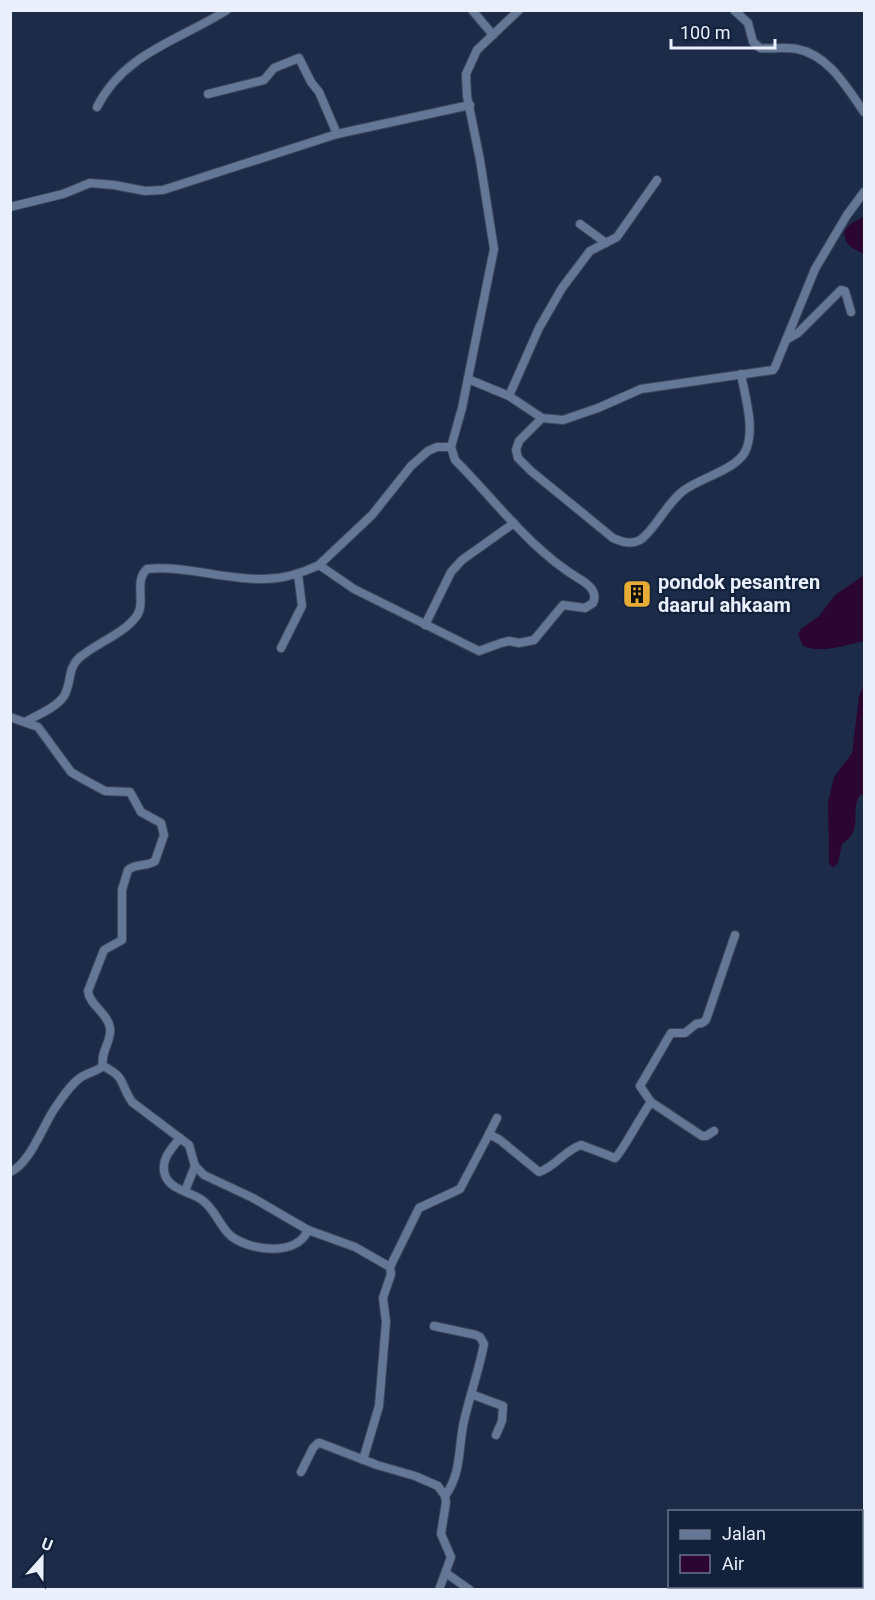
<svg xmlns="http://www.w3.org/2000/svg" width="875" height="1600" font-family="Roboto,sans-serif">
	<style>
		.water { fill: #2c0633 }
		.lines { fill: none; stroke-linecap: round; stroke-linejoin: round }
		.minor-casing { stroke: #3d485e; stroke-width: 10 }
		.minor { stroke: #647797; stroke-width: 8 }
		.labels { text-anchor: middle; stroke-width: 4.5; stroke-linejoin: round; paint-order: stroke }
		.poi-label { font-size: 20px; font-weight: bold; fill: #eaf0fb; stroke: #12223d; text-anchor: start }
	</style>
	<rect width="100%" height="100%" fill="#1c2c48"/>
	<g class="water">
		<path d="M864 216V254C854 248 845 247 844 232L849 225Z"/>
		<path d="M864 575V641C844 645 823 654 803 646L798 634 801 629 819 616 835 595Z"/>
		<path d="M864 684V794L859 796C850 815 864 830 842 844L838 863 833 868 829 863 828 802 834 777 852 753 859 696Z"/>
	</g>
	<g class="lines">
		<g class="minor-casing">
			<g id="minor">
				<path d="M472 10 493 35"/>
				<path d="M734 10 748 23 753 42 760 48C772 49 785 47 797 49 829 55 847 88 864 112"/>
				<path d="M208 94 264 80 274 68 299 58 311 82 319 92 337 134"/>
				<path d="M97 107C124 53 180 40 227 10"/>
				<path d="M10 207 63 194 90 183 114 185 145 191 163 190 337 134 470 105"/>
				<path d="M580 224 606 243"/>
				<path d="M786 340 798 333 841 290 845 291 851 312"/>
				<path d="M468 379 509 396 542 418 563 420 598 408 641 389 773 370 775 367 815 269 847 215 864 192"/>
				<path d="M509 396 539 328 562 288 590 251 617 237 657 180"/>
				<path d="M542 418 519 441 516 450 518 458 531 471 613 538C622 542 631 545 640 540 655 530 666 504 683 491 700 478 735 470 745 452 756 430 745 397 741 374"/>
				<path d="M319 565 372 515 411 466 428 451 437 447H451"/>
				<path d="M425 625 451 572 462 560 514 523"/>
				<path d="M281 648 302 606 298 574"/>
				<path d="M10 717 38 727 71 772 81 778 105 791 130 792 141 812 161 823 164 835 155 861C147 867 136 863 128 870L122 890V940L104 950 88 991C89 1005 108 1013 110 1028 112 1041 100 1052 103 1066 96 1072 90 1072 83 1076 72 1082 62 1098 55 1108 43 1125 30 1164 10 1172"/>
				<path d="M25 722C37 715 56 708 64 696 72 683 67 669 79 658 96 643 122 635 136 617 147 603 133 582 147 569 184 565 222 579 259 579 280 580 300 574 319 565L354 589 479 651 501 643 509 641 519 643 534 640 563 605 585 608 593 603C598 591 588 584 578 578 529 548 495 500 455 460L451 447 462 408 494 249 480 160 467 96 466 74 477 50 519 10"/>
				<path d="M103 1066C127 1078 119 1083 132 1102L189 1145 195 1166 204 1175 253 1198 308 1230 355 1247 390 1267 391 1274 383 1298 386 1322 379 1406 363 1460"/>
				<path d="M714 1131 706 1136H702L651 1102 640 1086 671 1033H685L696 1024 702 1023 706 1020 735 935"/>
				<path d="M489 1134 497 1118"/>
				<path d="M180 1138C171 1149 160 1160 165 1175 170 1190 191 1192 202 1200 216 1210 219 1226 231 1236 250 1251 297 1257 308 1230"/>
				<path d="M185 1191 195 1166"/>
				<path d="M390 1267 419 1208 460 1189 489 1134 500 1140 539 1172C555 1167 565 1150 581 1145L615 1158C621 1154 643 1112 651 1102"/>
				<path d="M434 1326 476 1335 480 1337 484 1344C479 1370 470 1395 464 1421 458 1447 462 1473 445 1496"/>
				<path d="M471 1394 503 1406 502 1421 496 1435"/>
				<path d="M301 1472 313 1448 318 1443H320L377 1465 415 1476 438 1486 445 1496 446 1502 441 1534 451 1557 439 1590"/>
				<path d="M446 1573 470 1590"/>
			</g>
		</g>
		<use href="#minor" class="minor"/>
	</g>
	<defs>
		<g id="building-square" transform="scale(1.5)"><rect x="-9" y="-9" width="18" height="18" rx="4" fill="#e6ac36" stroke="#12223d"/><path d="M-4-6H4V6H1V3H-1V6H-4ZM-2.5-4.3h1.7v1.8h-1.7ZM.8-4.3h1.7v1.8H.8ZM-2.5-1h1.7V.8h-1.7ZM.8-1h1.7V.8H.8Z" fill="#111"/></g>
	</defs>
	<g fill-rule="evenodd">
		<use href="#building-square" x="637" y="594"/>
	</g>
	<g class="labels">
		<g class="poi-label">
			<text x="658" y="589">pondok pesantren<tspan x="658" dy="23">daarul ahkaam</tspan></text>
		</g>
	</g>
	<rect width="875" height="1600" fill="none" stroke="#eaf0fb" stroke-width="24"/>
	<rect x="668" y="1510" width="195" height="78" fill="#12223d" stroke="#687489" stroke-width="1.5"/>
	<rect x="680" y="1530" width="30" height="9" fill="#647797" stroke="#687489" stroke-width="1.5"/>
	<text x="722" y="1540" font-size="18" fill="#eaf0fb">Jalan</text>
	<rect x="680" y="1555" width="30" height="18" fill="#2c0633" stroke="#687489" stroke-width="1.5"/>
	<text x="722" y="1570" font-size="18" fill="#eaf0fb">Air</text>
	<g transform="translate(42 1558) rotate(21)" stroke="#12223d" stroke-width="4.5" paint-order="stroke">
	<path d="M0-4.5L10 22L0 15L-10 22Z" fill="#eaf0fb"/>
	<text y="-9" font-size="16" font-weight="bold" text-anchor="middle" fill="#eaf0fb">U</text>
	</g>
	<path d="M671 39v9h104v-9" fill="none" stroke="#eaf0fb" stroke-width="3"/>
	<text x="680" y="39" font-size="18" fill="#eaf0fb" stroke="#12223d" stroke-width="4.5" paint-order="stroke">100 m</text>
</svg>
